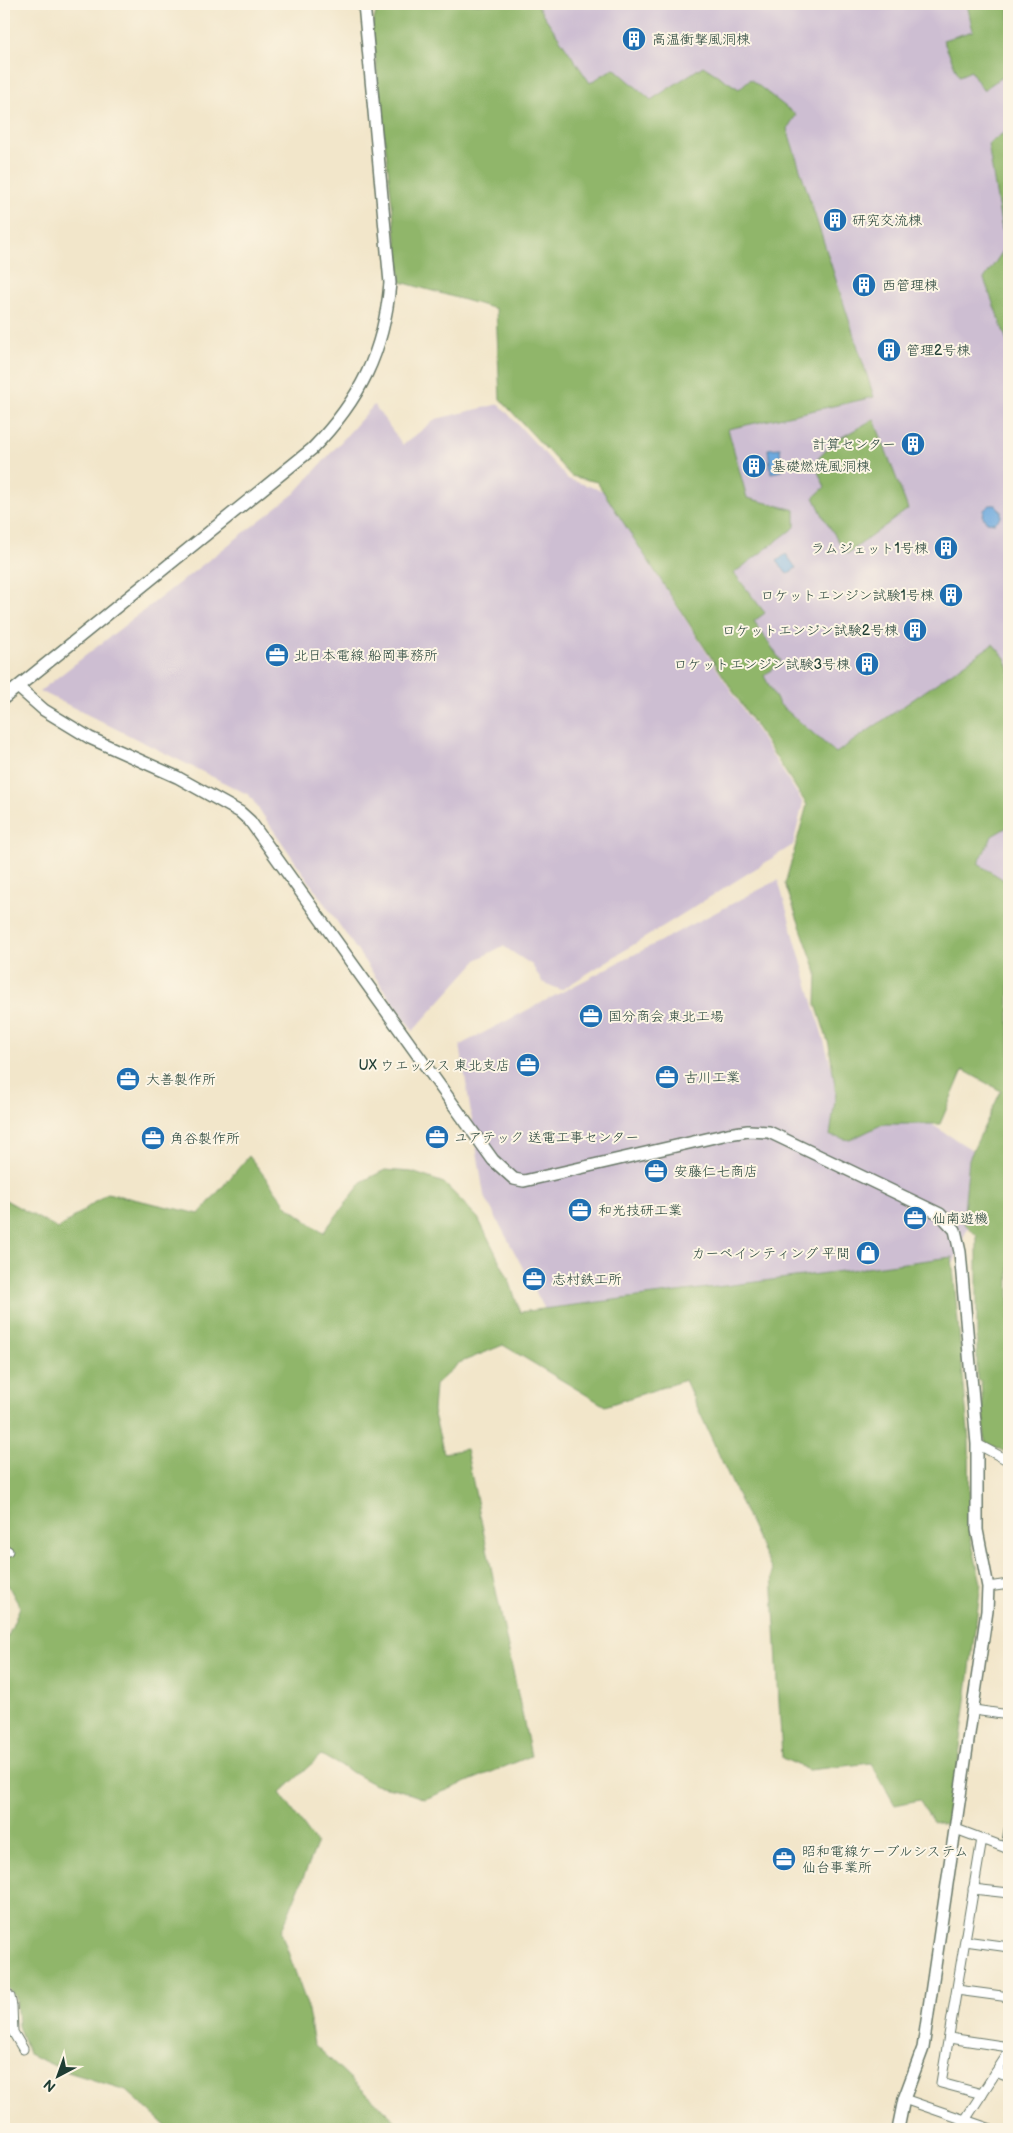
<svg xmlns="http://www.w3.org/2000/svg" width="1013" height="2133" font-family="'Balsamiq Sans','Klee One',sans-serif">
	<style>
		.industrial { fill: #cdbed2 }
		.forest { fill: #90b66b; stroke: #587a50 }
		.water { fill: #6da9de; stroke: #467389 }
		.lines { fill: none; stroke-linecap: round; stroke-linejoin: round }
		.minor-casing { stroke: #697868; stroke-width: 11 }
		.tertiary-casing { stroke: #697868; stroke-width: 14 }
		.minor { stroke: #fff; stroke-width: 9 }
		.tertiary { stroke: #fff; stroke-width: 11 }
		.labels { text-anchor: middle; stroke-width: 4; stroke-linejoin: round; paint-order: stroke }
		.poi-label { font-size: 14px; fill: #1f3d34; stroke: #fcf5e5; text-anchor: start }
	</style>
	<rect width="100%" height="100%" fill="#fcf5e5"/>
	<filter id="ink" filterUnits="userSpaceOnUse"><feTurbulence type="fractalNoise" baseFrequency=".02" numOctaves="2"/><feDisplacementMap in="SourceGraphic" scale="10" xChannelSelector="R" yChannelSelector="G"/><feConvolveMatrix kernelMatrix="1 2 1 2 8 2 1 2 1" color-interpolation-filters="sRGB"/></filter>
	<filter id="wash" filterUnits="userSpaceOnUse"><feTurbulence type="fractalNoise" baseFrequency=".0096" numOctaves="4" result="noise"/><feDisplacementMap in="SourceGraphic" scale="20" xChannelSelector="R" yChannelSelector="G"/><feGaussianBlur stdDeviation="1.12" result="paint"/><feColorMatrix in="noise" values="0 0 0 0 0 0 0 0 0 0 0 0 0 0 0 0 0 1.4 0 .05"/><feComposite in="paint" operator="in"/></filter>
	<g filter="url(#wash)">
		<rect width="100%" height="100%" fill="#f2e6ca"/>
		<g class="industrial">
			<path d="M385 4H1009V1040L864 903 736 649 530 388Z"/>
			<path d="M499 404 568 479 603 491 803 803 793 845 561 990 542 982 532 965 503 946 478 959 413 1031 249 795 40 691 295 493 374 405 403 445 436 419Z"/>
			<path d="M778 880 844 1111 931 1124 993 1163 954 1262 548 1315 484 1195 460 1045Z"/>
		</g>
		<g class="forest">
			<path d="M378 4H536L590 83 614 68 651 100 703 66 739 89 750 79 796 115 787 129 874 397 728 429 747 498 795 510V527L734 573 765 613 754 621 781 661 764 676 779 704 836 753 993 644 1005 658 1009 669V826L992 836 978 864 1009 883V1454L985 1442 981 1381 977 1380V1236L963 1222 969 1159 1001 1091 963 1070 940 1124H883L850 1140 830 1136 836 1093 829 1045 816 1004 817 973 785 884 807 805 597 482 571 476 500 399 496 309 401 282 372 28Z"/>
			<path d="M967 4H1009V81L1005 75 983 90 971 71 959 76 943 40 973 31Z"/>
			<path d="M1009 129V346L984 279 1005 248 988 144Z"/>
			<path d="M874 419 908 509 847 554 824 518 814 497 825 487 814 463 835 441Z"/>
			<path d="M249 1156 288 1207 323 1233 363 1181 385 1170 412 1172 444 1183 478 1218 509 1280 520 1312 952 1257 969 1441 970 1535 981 1583 950 1826 933 1822 919 1800 895 1805 871 1763 809 1770 782 1758 772 1571 685 1380 605 1406 503 1345 459 1363 435 1385 433 1411 444 1453 466 1449 531 1756 425 1799 397 1789 375 1785 321 1755 280 1793 317 1844 281 1932 307 2005 314 2044 404 2129H169L126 2090 68 2072 29 2054 18 2026 16 1997 4 1985V1646L20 1607 4 1578V1199L58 1229 107 1193 199 1214Z"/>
		</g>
		<g class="water">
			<path d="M780 448 782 471 771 473 768 449Z"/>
			<path d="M990 505H996L1001 511V517L995 523 987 522 983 517 984 510Z"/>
			<path d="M786 554 796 568 787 574 777 561Z"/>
		</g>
	</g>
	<g filter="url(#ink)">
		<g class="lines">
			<g class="minor-casing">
				<g id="minor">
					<path d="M977 1444 1009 1461"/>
					<path d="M4 1549 8 1551"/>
					<path d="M988 1587 1009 1584"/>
					<path d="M974 1710 1009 1715"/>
					<path d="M956 1829 1009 1849"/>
					<path d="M982 1839 941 2083 982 2094"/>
					<path d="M1006 1848 1009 1829"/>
					<path d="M973 1889 1009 1893"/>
					<path d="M965 1941 1009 1947"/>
					<path d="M4 1989 10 1997 12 2006 13 2032 23 2049"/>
					<path d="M957 1990 1009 1997"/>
					<path d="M949 2038 1009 2047"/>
					<path d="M996 2072 1009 2077"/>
					<path d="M904 2099 991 2129"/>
					<path d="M963 2129 965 2120 1009 2052"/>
				</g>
			</g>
			<g class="tertiary-casing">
				<g id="tertiary">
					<path d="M19 688 44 710 90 738 177 777 240 812 250 821 493 1160 514 1179 524 1181 537 1178 728 1134 748 1131 769 1132 940 1214 955 1230 960 1252 977 1444V1530L988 1587 987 1611 923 2048 904 2099 898 2129"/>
					<path d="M4 698 312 449C360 400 384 352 390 283L364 4"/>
				</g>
			</g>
			<use href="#minor" class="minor"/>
			<use href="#tertiary" class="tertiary"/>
		</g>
	</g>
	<defs>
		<g id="building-disc" transform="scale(1.25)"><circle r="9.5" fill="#1f6fb2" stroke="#fcf5e5"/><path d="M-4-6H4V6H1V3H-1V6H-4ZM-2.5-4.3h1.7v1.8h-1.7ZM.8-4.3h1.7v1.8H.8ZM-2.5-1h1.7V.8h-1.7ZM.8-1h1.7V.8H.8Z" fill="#fff"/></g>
		<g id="office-disc" transform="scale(1.25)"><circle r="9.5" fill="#1f6fb2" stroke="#fcf5e5"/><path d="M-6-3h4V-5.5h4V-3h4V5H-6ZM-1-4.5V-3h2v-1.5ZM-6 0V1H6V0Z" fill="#fff"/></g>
		<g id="shop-disc" transform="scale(1.25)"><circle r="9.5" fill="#1f6fb2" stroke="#fcf5e5"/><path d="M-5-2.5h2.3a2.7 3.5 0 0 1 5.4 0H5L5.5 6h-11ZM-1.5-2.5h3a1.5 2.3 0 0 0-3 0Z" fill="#fff"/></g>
	</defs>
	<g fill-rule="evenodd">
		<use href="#building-disc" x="634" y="39"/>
		<use href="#building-disc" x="835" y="220"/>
		<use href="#building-disc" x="864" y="285"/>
		<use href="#building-disc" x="889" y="350"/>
		<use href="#building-disc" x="913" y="444"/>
		<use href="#building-disc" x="754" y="466"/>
		<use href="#building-disc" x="946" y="548"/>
		<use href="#building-disc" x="951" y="595"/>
		<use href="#building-disc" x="915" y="630"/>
		<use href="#office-disc" x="277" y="655"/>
		<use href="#building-disc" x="867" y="664"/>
		<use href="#office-disc" x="591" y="1016"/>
		<use href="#office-disc" x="528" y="1065"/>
		<use href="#office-disc" x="667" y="1077"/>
		<use href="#office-disc" x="128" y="1079"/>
		<use href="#office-disc" x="437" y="1137"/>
		<use href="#office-disc" x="153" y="1138"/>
		<use href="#office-disc" x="656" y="1171"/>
		<use href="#office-disc" x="580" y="1210"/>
		<use href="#office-disc" x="915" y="1218"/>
		<use href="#shop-disc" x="868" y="1253"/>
		<use href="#office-disc" x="534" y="1279"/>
		<use href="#office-disc" x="784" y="1859"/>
	</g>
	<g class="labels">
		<g class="poi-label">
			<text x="652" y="44">高温衝撃風洞棟</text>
			<text x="852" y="225">研究交流棟</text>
			<text x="882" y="290">西管理棟</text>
			<text x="906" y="355">管理2号棟</text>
			<text x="896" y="449" text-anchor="end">計算センター</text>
			<text x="772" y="471">基礎燃焼風洞棟</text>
			<text x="928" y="553" text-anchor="end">ラムジェット1号棟</text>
			<text x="934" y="600" text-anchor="end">ロケットエンジン試験1号棟</text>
			<text x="898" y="635" text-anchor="end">ロケットエンジン試験2号棟</text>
			<text x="294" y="660">北日本電線 船岡事務所</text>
			<text x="850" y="669" text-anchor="end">ロケットエンジン試験3号棟</text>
			<text x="608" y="1021">国分商会 東北工場</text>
			<text x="510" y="1070" text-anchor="end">UX ウエックス 東北支店</text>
			<text x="684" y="1082">古川工業</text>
			<text x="146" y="1084">大善製作所</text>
			<text x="454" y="1142">ユアテック 送電工事センター</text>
			<text x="170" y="1143">角谷製作所</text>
			<text x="674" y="1176">安藤仁七商店</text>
			<text x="598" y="1215">和光技研工業</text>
			<text x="932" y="1223">仙南遊機</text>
			<text x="850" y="1258" text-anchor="end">カーペインティング 平間</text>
			<text x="552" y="1284">志村鉄工所</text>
			<text x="802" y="1856">昭和電線ケーブルシステム<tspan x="802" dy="16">仙台事業所</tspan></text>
		</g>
	</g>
	<rect width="1013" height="2133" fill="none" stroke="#fcf5e5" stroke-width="20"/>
	<g transform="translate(58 2076) rotate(221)" stroke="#fcf5e5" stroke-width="4" paint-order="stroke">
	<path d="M0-4L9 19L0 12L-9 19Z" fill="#1f3d34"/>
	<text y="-8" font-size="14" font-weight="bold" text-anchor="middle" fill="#1f3d34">N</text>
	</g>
</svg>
